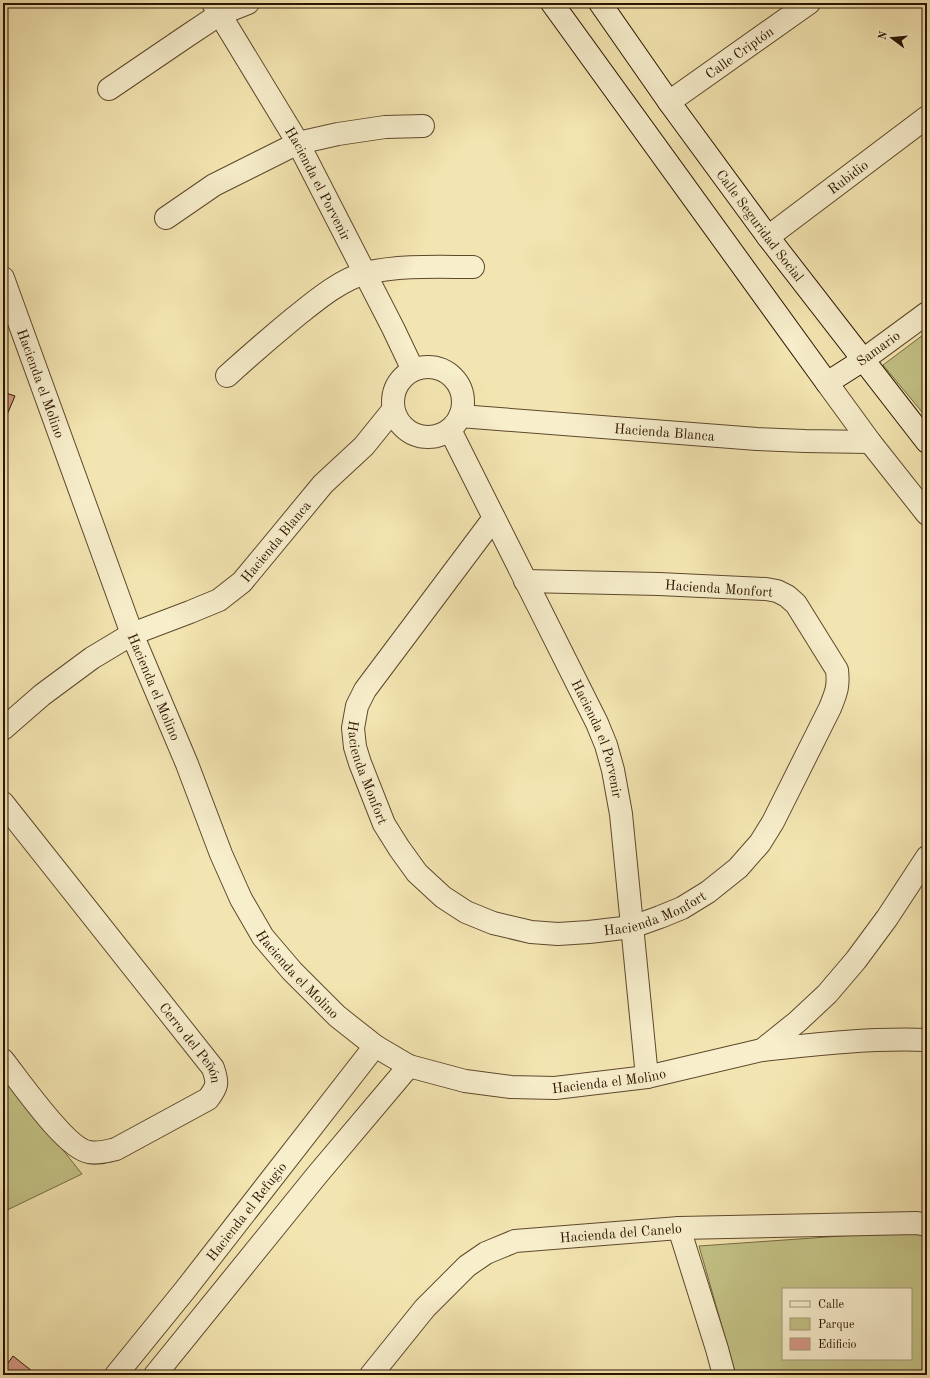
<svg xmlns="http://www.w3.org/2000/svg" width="930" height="1378" font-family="'Old Standard TT',serif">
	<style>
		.green { fill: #c3c286; stroke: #786b43; fill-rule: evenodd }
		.building { fill: #d69b85; stroke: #2c1400 }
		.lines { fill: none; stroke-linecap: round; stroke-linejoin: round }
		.street-casing { stroke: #5e482c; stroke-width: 24 }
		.secondary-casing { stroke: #2c1400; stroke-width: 24 }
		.street { stroke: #f7eecc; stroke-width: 22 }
		.secondary { stroke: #f7eecc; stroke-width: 22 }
		.labels { text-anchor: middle; stroke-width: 3; stroke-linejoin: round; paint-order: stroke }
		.street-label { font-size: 14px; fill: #2c1400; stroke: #f7eecc }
	</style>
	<rect width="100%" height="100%" fill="#f3e5b1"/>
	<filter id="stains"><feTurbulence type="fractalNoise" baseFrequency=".005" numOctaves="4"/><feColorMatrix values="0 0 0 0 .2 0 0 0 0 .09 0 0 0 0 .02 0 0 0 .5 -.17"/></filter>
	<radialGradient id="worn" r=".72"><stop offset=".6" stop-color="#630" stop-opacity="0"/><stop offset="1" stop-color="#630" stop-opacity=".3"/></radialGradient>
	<g class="green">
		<path d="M927 332V418L883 365Z"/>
		<path d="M3 1074 82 1174 3 1212Z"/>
		<path d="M927 1230V1375H736L699 1246ZM783 1289H911V1359H783Z"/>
	</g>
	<g class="building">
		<path d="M3 392 15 396 3 424Z"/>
		<path d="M13 1356 37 1375H3V1370Z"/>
	</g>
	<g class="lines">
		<g class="street-casing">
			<g id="street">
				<path id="s1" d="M213 3 298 143 393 328 413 370"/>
				<path d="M109 89 187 36 220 14 248 3"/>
				<path id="s2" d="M669 102 809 3"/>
				<path d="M166 218 214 185 298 143 338 134 385 127 423 126"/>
				<path id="s3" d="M768 237 927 117"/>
				<path id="s4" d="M3 278 132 634 187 764 221 854 241 899 263 937 292 971 337 1016 375 1046 409 1066 465 1081 511 1087 555 1088 647 1077 762 1050 797 1022 827 994 856 960 887 918 927 857"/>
				<path d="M863 360 927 313"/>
				<circle cx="428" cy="402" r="35"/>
				<path d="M227 376C249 356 271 337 294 318 314 302 341 279 366 273 401 265 438 267 473 267"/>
				<path d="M827 383 870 442 927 514"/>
				<path id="s5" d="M460 416 757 439 805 441 870 442"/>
				<path id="s6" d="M450 430 597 723 606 745 613 770 621 814 647 1077"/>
				<path id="s7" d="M494 518 365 690 357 706 353 728 355 747 360 763 384 824 399 848 417 873 443 897 466 912 493 923 531 932 558 934 589 932 632 927 660 917 682 908 708 892 738 868 760 843 773 822 830 708C836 693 839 687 837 670L796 604 787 596 777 591 766 589 659 584 525 581"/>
				<path id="s8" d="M3 729 42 695 92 658 132 634 190 612 219 600 242 582 323 484 364 446 393 410"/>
				<path id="s9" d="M3 803 213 1068C218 1083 218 1086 208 1099L116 1149C107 1151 98 1154 89 1152 66 1149 19 1080 3 1060"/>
				<path d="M762 1050C817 1044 872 1038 927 1040"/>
				<path d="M679 1228 717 1349 724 1375"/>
				<path id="s10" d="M116 1375 185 1290 375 1046"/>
				<path d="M155 1375 317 1175 409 1066"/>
				<path id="s11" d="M371 1375 425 1308 467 1266 486 1253 515 1241 679 1228 917 1223 927 1225"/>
			</g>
		</g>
		<g class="secondary-casing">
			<g id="secondary">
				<path d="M552 3 827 383 863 360"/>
				<path id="s12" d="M600 3 669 102 768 237 927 442"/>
			</g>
		</g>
		<use href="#street" class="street"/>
		<use href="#secondary" class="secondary"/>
	</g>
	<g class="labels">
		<g class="street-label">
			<text dy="5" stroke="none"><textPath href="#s2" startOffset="86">Calle Criptón</textPath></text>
			<text dy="5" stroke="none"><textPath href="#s3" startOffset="100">Rubidio</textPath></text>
			<text dy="5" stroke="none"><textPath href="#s1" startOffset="209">Hacienda el Porvenir</textPath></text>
			<text dy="5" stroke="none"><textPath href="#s12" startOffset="274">Calle Seguridad Social</textPath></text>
			<text transform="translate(878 348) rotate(-36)" y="5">Samario</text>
			<text dy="5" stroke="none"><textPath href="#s4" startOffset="112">Hacienda el Molino</textPath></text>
			<text dy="5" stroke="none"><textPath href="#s5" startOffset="205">Hacienda Blanca</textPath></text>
			<text dy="5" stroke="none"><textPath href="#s8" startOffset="336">Hacienda Blanca</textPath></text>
			<text transform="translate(719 588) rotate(4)" y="5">Hacienda Monfort</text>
			<text dy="5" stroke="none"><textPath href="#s4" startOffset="436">Hacienda el Molino</textPath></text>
			<text dy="5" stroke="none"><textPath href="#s6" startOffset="343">Hacienda el Porvenir</textPath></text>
			<text dy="5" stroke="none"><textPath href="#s7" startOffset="302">Hacienda Monfort</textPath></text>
			<text dy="5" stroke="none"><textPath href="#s7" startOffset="674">Hacienda Monfort</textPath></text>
			<text dy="5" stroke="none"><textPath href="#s4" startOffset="760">Hacienda el Molino</textPath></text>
			<text dy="5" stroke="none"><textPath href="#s9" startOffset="305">Cerro del Peñón</textPath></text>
			<text dy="5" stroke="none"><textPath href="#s4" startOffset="1108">Hacienda el Molino</textPath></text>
			<text dy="5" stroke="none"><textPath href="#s10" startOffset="209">Hacienda el Refugio</textPath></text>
			<text dy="5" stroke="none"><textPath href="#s11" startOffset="306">Hacienda del Canelo</textPath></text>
		</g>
	</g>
	<rect width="930" height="1378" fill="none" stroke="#f3e5b1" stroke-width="16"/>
	<rect x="4" y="4" width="922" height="1370" fill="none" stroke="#2c1400" stroke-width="2"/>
	<rect x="8" y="8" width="914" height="1362" fill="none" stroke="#2c1400"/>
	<rect x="782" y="1288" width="130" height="72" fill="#f7eecc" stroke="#a6977a"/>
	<rect x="790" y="1301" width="20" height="6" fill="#f7eecc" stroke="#a6977a"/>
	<text x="818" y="1308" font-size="12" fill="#2c1400">Calle</text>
	<rect x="790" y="1318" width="20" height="12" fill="#c3c286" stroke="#a6977a"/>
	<text x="818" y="1328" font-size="12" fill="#2c1400">Parque</text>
	<rect x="790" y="1338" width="20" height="12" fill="#d69b85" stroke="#a6977a"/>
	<text x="818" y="1348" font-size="12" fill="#2c1400">Edificio</text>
	<g transform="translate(892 38) rotate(286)" stroke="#f7eecc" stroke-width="3" paint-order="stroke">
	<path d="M0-3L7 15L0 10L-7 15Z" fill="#2c1400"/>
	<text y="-6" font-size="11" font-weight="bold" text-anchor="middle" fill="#2c1400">N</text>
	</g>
	<rect width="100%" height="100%" filter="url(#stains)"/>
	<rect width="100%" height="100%" fill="url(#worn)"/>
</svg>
